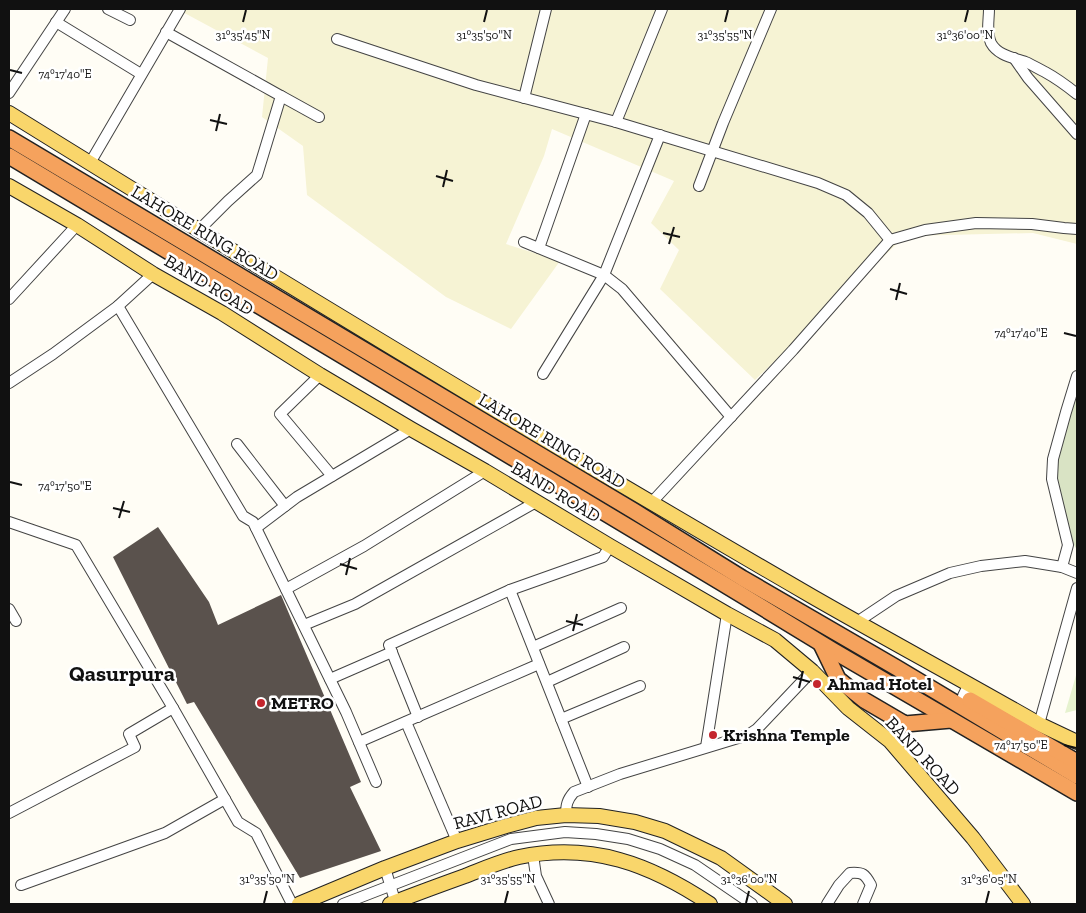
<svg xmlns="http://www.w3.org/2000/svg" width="1086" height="913" font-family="'Zilla Slab',serif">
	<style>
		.farmland { fill: #f6f3d4 }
		.cemetery { fill: #d9e3c4 }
		.pitch { fill: #e6f2cf }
		.building { fill: #5a524d }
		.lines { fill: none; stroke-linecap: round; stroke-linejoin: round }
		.minor-casing { stroke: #444; stroke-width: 12 }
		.major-casing { stroke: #222; stroke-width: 16 }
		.highway-casing { stroke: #222; stroke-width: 18 }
		.minor { stroke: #fff; stroke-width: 10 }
		.major { stroke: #f9d66b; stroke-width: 14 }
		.highway { stroke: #f5a25d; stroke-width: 15 }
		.ticks { fill: none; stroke: #111; stroke-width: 2 }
		.poi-dot { fill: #c4262e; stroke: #fff; stroke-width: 2 }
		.labels { text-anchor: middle; stroke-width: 5; stroke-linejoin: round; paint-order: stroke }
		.street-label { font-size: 18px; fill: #111; stroke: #fff }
		.poi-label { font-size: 18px; font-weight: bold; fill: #111; stroke: #fff; text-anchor: start }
		.district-label { font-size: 22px; font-weight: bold; fill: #111; stroke: #fff }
		.ticks-label { font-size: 12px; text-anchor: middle; fill: #111; stroke: #fff; stroke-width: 5; stroke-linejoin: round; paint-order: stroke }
	</style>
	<rect width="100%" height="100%" fill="#fffdf5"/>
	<path class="farmland" d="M177 9H1077V244L1033 233 905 236 755 380 660 289 679 250 651 223 674 181 552 129 544 156 506 244 560 261 511 329 446 297 307 195 303 146 262 117 268 58Z"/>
	<path class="cemetery" d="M1077 378V550L1062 524 1047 474Z"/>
	<path class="pitch" d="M1077 672V710L1065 713Z"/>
	<path class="building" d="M158 527 209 602 218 625 281 595 361 782 350 787 381 851 300 878 194 702 187 704 113 557Z"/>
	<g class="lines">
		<g class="minor-casing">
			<g id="minor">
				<path d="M108 9 130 20"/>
				<path d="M989 9C989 20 986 33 991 43 998 56 1015 58 1028 63 1034 66 1039 69 1045 72 1056 78 1067 86 1077 94"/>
				<path d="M56 22 141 74"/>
				<path d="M166 32 281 96 257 175 228 201 199 230"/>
				<path d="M337 39 476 85 616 122 818 183 846 195 868 213 890 240"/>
				<path d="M1014 58 1028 78 1077 134"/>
				<path d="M9 93 65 9"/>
				<path d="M281 96 319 117"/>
				<path d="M524 98 546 9"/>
				<path d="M616 122 662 9"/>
				<path d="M90 163 180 9"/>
				<path d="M699 186 723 123 771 9"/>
				<path d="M524 242 604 275 622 289 731 417"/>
				<path d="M539 248 586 114"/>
				<path d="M9 299 77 225"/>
				<path d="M118 306 243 516 253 522 346 712 376 782"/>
				<path d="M543 374 604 275 660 135"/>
				<path d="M320 375 280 414 332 476"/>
				<path d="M9 383 53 354 118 306 153 274"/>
				<path d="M237 444 285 506"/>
				<path d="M652 502 793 350 890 240 925 230 976 223 1032 224 1064 228 1077 229"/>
				<path d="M9 522 76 545 173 708 238 822 256 833 292 904"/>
				<path d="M256 528 297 497 411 429"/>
				<path d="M1062 567 1068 545 1052 479 1053 459 1066 412 1077 376"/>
				<path d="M286 589 364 546 485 471"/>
				<path d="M510 590 588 787"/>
				<path d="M9 609 16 621"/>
				<path d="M857 622 896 596 950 573 981 566 1025 561 1062 567 1077 573"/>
				<path d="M304 625 355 604 536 502"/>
				<path d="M533 647 621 608"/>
				<path d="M330 679 392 652"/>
				<path d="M547 682 624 647"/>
				<path d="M963 696 969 684"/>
				<path d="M418 717 389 645 510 590 603 557 610 546"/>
				<path d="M561 719 640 686"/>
				<path d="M406 722 457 841"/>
				<path d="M1039 724 1077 588"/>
				<path d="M890 741 905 724"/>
				<path d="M359 742 539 664"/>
				<path d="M706 747 727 614"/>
				<path d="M9 813 135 747 129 734 173 708"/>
				<path d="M566 815C566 805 567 800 574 792L620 774 748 735 757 729 812 671"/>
				<path d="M533 855 536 876 549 904"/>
				<path d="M385 868 396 904"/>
				<path d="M21 885 165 833 225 799"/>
				<path d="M343 904 511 839 565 832 596 834 628 839 660 849 695 865 752 904"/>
				<path d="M827 904 839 885 850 873C863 872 865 874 871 885L863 904"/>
			</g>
		</g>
		<g class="major-casing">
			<g id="major">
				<path d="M9 113C275 278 542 440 813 597 888 640 964 681 1039 724L1077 742"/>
				<path d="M9 186 77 225 153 274 222 313 320 375 411 429 485 471 610 546 727 614 775 640 812 671 848 708 890 741 973 838 1023 904"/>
				<path d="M299 904 385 868 457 841 506 826 536 818 566 815 599 816 635 822 665 831 721 858 785 904"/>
				<path d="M390 904C415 894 440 885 465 876 483 869 501 861 519 857 592 842 650 864 710 904"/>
			</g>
		</g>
		<g class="highway-casing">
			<g id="highway">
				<path d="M9 138 634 511 742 578 897 668 1077 776"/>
				<path d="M9 156 722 583 832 650 1077 793"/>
				<path d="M821 644 838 679 864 700 905 724 951 720"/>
				<path d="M970 700 1077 762"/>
			</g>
		</g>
		<use href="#minor" class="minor"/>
		<use href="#major" class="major"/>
		<use href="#highway" class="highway"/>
	</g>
	<path class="ticks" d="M243 22 246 10M484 22 487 10M725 22 728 10M965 22 968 10M10 70 22 73M210 120 227 124M216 131 220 114M436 176 453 181M443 187 447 170M663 233 680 237M669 244 674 227M890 289 907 294M896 300 900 283M1064 333 1076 336M10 482 22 485M113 508 130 512M119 518 124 501M340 564 357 569M346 575 350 558M566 621 583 625M573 631 577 614M793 677 810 682M799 688 803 671M1064 745 1076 748M264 903 267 891M505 903 508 891M746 903 749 891M986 903 989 891"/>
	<g class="poi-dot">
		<circle cx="817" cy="684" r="5"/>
		<circle cx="261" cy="703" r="5"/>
		<circle cx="713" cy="735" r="5"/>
	</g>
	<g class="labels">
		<g class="street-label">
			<text transform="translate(205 233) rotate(31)" y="6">LAHORE RING ROAD</text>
			<text transform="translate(209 285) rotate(31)" y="6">BAND ROAD</text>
			<text transform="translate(552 441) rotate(31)" y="6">LAHORE RING ROAD</text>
			<text transform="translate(556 492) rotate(31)" y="6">BAND ROAD</text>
			<text transform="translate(923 756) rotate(47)" y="6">BAND ROAD</text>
			<text transform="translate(498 812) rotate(-15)" y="6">RAVI ROAD</text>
		</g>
		<g class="poi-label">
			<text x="827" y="690">Ahmad Hotel</text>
			<text x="271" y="709">METRO</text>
			<text x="723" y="741">Krishna Temple</text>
		</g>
		<g class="district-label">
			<text x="122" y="681">Qasurpura</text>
		</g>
	</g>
	<g class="ticks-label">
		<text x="243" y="39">31°35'45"N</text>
		<text x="484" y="39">31°35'50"N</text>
		<text x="725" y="39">31°35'55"N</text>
		<text x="965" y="39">31°36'00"N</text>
		<text x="65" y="78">74°17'40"E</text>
		<text x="1021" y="337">74°17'40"E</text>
		<text x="65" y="490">74°17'50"E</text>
		<text x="1021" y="749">74°17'50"E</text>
		<text x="267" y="883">31°35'50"N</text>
		<text x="508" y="883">31°35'55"N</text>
		<text x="749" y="883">31°36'00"N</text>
		<text x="989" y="883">31°36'05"N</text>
	</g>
	<rect width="1086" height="913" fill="none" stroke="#111111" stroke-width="20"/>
</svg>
